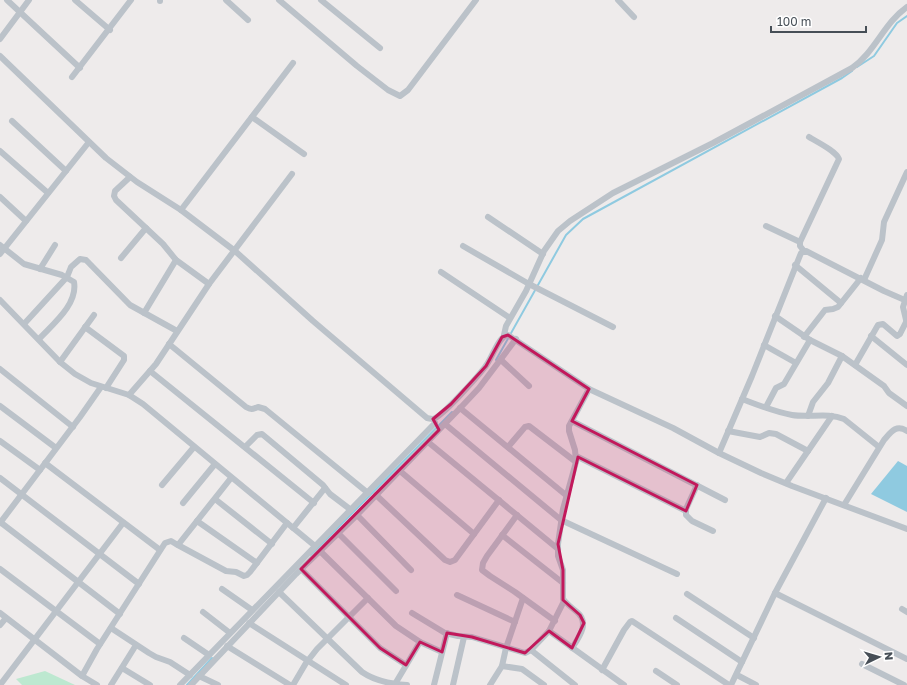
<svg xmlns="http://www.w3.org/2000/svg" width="907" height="685" font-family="'Golos Text',sans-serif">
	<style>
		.green { fill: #bde8d0 }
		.water { fill: #8fcae0 }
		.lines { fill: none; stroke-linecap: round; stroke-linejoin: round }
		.stream { stroke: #8fcae0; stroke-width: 2 }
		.minor { stroke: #bbc2c9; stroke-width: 6 }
		.marked { fill: #c2185b; fill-opacity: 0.2; stroke: #c2185b; stroke-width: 3; stroke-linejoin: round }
	</style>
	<rect width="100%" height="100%" fill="#eeebeb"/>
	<path class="green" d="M45 671 75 685H22L16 679Z"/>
	<path class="water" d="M898 461 907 466V512L871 494Z"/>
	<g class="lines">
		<g class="stream">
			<path d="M857 67 874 56 897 23 907 16"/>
			<path d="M496 360 566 235 583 219 842 78 852 71"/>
			<path d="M311 555 452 412"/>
			<path d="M187 685 212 658"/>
		</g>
		<g class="minor">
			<path d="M7 0 80 68"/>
			<path d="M75 0 110 30"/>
			<path d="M160 0V1"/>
			<path d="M226 0 248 20"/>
			<path d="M279 0 357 66 388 90 400 96 408 90 476 0"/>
			<path d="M321 0 380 48"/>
			<path d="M618 0 634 17"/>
			<path d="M0 39 29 0"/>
			<path d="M0 56 106 158 137 182 181 210 235 251 313 321 427 418C427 418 432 419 433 419 442 417 478 376 485 367 492 359 498 336 508 335L589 389 673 428 719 453 761 473 792 486 907 529"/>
			<path d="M72 77 131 0"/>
			<path d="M252 117 304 154"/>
			<path d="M12 121 66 171"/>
			<path d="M0 151 48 193"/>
			<path d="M130 177 115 191 114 196 116 200 163 244 176 260 209 284"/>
			<path d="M0 197 26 221"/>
			<path d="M181 210 293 63"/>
			<path d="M488 217 543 254"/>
			<path d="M766 226 800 242"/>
			<path d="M0 245 24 264 62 275 74 282C78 304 53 324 39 339"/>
			<path d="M463 246 529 284 613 327"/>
			<path d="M804 251 800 246V242L839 159C836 151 817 142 809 137"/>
			<path d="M0 254 89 142"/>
			<path d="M121 258 146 228"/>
			<path d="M795 265 841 303"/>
			<path d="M40 269 55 245"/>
			<path d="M441 272 510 318"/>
			<path d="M864 280 882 240 884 222 907 172"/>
			<path d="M0 300 60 362 75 374 91 383 129 395 143 404 315 546"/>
			<path d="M144 313 176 260"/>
			<path d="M775 316 810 340 842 356 884 386 889 393 907 406"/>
			<path d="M24 324 67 277 71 267 80 259 86 260 130 305 177 331"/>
			<path d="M907 324 903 307 907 295"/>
			<path d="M85 327 124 356V360L106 388"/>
			<path d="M504 335 506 326 526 291 544 251 558 231 570 221 613 193 713 143 852 68C875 52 884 23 907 7"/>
			<path d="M871 336 907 365"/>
			<path d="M804 337 825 310 833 309 838 307 861 278"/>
			<path d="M169 344 246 407C251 410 253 409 258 407L265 409 368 493"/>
			<path d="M764 345 796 363"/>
			<path d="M501 360 529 386"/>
			<path d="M60 362 94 315"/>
			<path d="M855 365 878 325 883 324 897 336 900 334 906 322"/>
			<path d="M0 369 73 427"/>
			<path d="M150 371 314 503"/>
			<path d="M129 395 156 364 209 284 292 174"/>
			<path d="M742 399C758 405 775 412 792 415 810 418 827 412 844 419L879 447"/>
			<path d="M0 406 56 448"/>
			<path d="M766 407 776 388 784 384 810 340"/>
			<path d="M460 408 567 496"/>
			<path d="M808 416 813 402 828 383 842 356"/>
			<path d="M572 421 725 500"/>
			<path d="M445 424 561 520 677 574"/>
			<path d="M728 431 760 437 769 433 776 434 808 451"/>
			<path d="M0 441 40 470"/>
			<path d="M428 442 558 549"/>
			<path d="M245 447 257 435 262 434 323 485 330 494 351 510"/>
			<path d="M508 447 525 427 529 426 576 462"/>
			<path d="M719 453 752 376 801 253 806 251 884 291 907 301"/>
			<path d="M576 456 686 511"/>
			<path d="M45 463 160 550"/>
			<path d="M400 471 474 534"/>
			<path d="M0 478 139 584"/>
			<path d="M786 483 832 416"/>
			<path d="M162 485 194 447"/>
			<path d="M697 485 686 509V515L692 521 713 531"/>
			<path d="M376 495 445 560 450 562 455 560 499 500"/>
			<path d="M215 499 272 544"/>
			<path d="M183 503 215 464"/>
			<path d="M844 505 884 440C891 432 896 424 907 431"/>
			<path d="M357 515 411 570"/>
			<path d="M517 515 487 556 483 563 482 570 490 576 515 592 555 621"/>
			<path d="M197 521 257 563"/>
			<path d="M0 522 120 614"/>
			<path d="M0 523 80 417 101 387"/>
			<path d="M293 528 325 488"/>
			<path d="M338 533 396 591"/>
			<path d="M502 535 563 583"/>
			<path d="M178 545 231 478"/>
			<path d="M320 551 396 626 420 642 442 652"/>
			<path d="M0 569 100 644"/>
			<path d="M301 569 380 648 406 665"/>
			<path d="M222 589 252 610"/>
			<path d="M279 592 362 672C375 681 391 684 407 685"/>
			<path d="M775 593 907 659"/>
			<path d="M687 594 754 638"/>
			<path d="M457 595 515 622"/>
			<path d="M902 609 907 612"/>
			<path d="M203 612 230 633"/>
			<path d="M0 613 82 676 97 685"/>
			<path d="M412 613 445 633 458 636 472 637 525 653 531 650 549 631 564 601"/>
			<path d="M676 618 742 662"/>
			<path d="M249 623 346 685"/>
			<path d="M0 625 6 618"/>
			<path d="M111 628 149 653 156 657 170 662 190 675"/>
			<path d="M549 631 624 685"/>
			<path d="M184 638 209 655"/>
			<path d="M227 646 290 685"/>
			<path d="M572 648C579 637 590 623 577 612 572 608 567 604 563 599V570L558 556V544L563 509 576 462 575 450 569 431V426L589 389"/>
			<path d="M531 650 575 685"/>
			<path d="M862 664 904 685"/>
			<path d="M502 666 522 669 544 685"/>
			<path d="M122 668 150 685"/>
			<path d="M602 670 624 630 630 622 632 621 729 685"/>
			<path d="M656 671 677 685"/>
			<path d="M737 675 756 685"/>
			<path d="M82 676 97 649 165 543 171 541 176 544 226 571 236 572 244 576 247 575 250 572 287 523"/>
			<path d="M199 676 218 685"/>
			<path d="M395 684 420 642"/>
			<path d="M0 685 123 523"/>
			<path d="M111 685 136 645"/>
			<path d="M180 685 435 423"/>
			<path d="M191 685 296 574 357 515 464 404 479 388 516 339"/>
			<path d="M293 685 306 663 317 649 368 598"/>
			<path d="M434 685 447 633"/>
			<path d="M453 685 464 637"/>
			<path d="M490 685 502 666 506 648 523 598"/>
			<path d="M731 685 775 593 826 498"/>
		</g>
	</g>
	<path class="marked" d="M508 335 589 389 572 421 697 485 686 511 578 457 558 544 563 570V600L580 615 584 623 572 648 549 631 525 653 472 637 447 633 442 652 420 642 406 665 380 648 301 569 439 430 433 419 451 404 486 366 502 337Z"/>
	<g transform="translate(879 657) rotate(85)" stroke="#ffffff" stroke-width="3" paint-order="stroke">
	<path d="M0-3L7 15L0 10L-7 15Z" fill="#464e56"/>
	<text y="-6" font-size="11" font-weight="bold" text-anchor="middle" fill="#464e56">N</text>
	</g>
	<path d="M771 26v6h95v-6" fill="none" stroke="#464e56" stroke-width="2"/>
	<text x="777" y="26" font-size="12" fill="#464e56" stroke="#ffffff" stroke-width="3" paint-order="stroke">100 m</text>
</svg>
